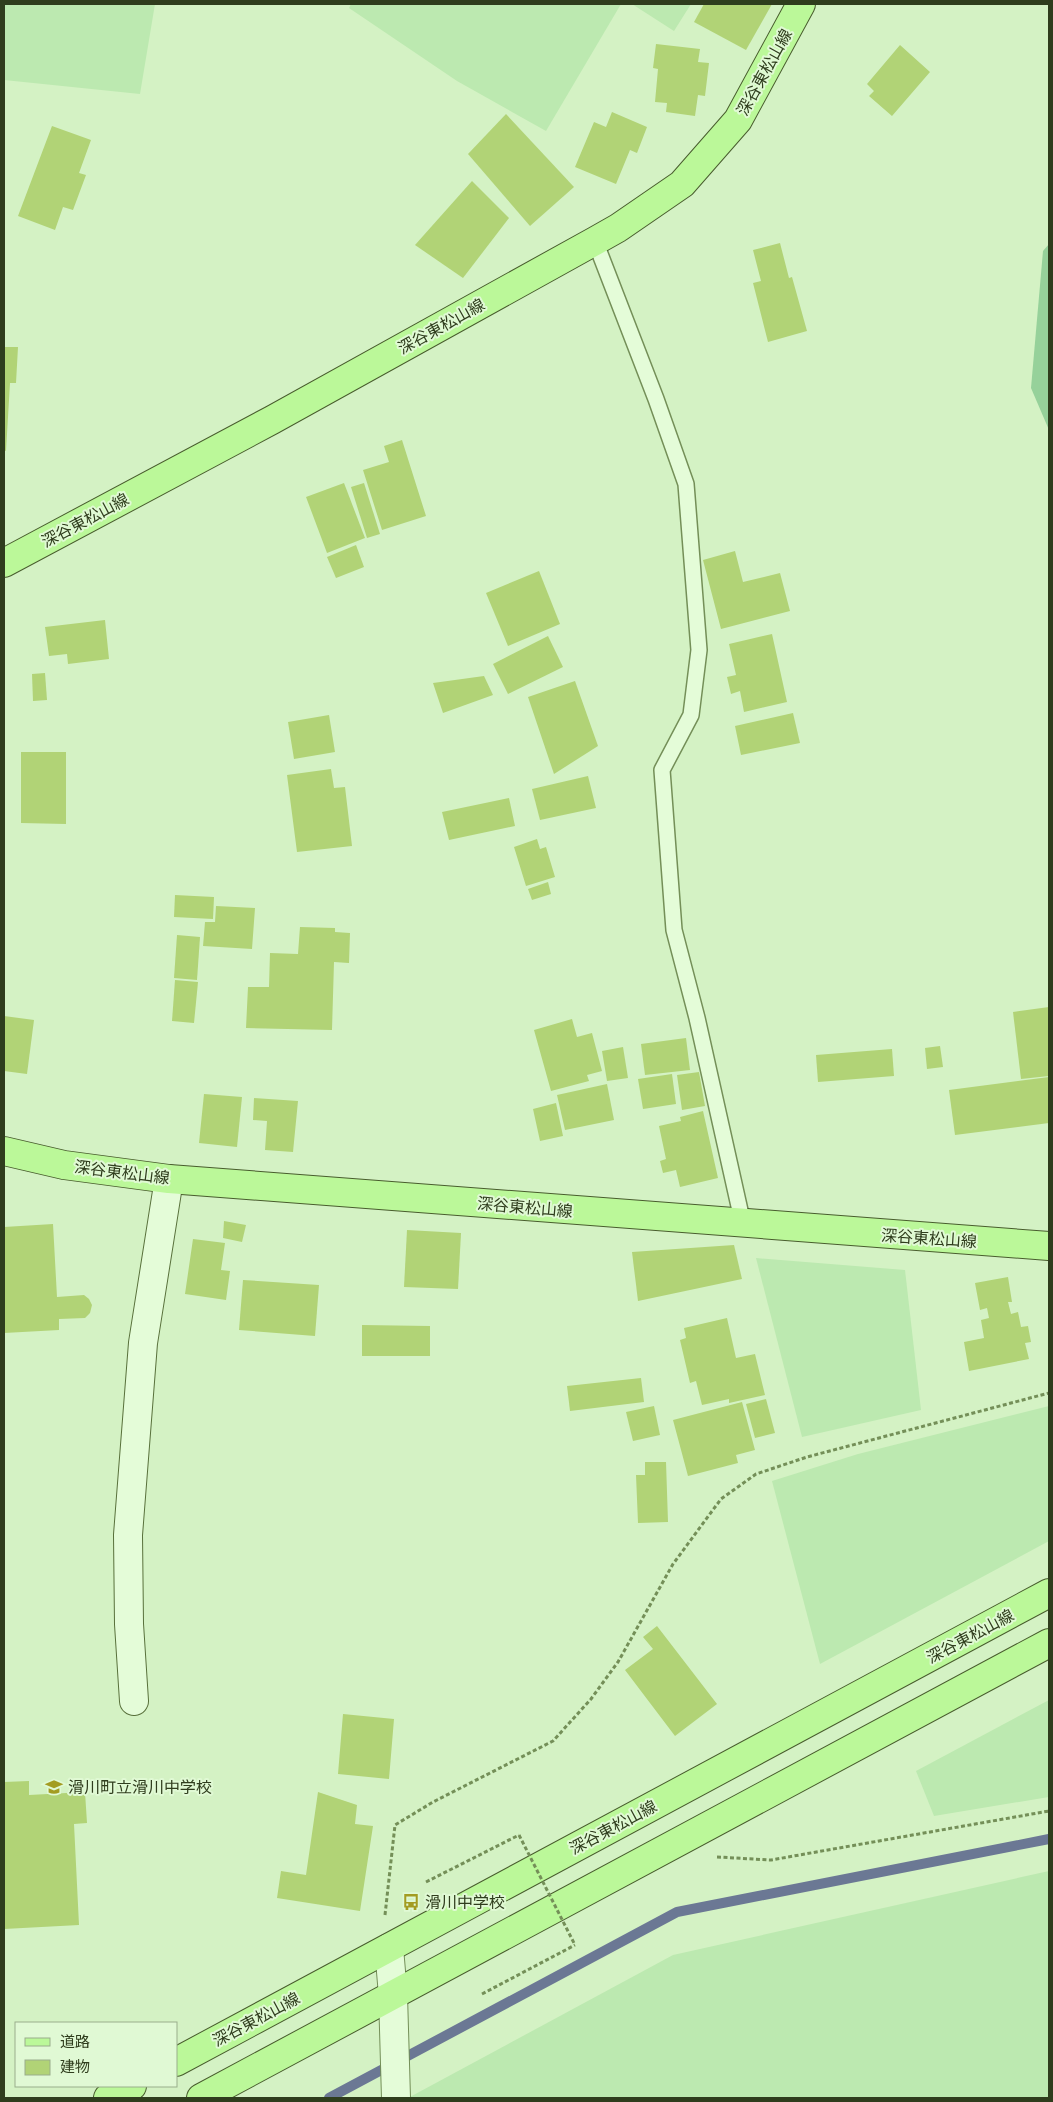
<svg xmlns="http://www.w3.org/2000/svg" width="1053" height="2102" font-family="'PT Serif','Noto Sans JP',serif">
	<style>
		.farmland { fill: #bce9b0 }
		.green { fill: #96d19a }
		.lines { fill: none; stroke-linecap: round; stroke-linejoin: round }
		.stream { stroke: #6b7894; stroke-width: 10 }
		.building { fill: #b1d376 }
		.lane-casing { stroke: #748f58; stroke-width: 18 }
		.street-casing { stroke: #748f58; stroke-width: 30 }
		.secondary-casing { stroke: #58703b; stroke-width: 30 }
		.primary-casing { stroke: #485c2d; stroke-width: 30 }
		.path { stroke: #748f58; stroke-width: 3; stroke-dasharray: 4 2.5; stroke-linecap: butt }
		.lane { stroke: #e4fcd8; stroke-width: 15 }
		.street { stroke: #e4fcd8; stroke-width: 28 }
		.secondary { stroke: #e4fcd8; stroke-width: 28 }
		.primary { stroke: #bbf899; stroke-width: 28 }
		.path-bridge { stroke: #748f58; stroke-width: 3; stroke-dasharray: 4 2.5; stroke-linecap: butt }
		.labels { text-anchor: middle; stroke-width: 4; stroke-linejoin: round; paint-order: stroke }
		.street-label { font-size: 16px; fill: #2f3d1d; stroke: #e0f9d4 }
		.poi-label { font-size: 16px; fill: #2f3d1d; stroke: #e0f9d4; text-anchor: start }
	</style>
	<rect width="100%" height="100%" fill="#d4f2c4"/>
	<g class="farmland">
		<path d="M4 4H155L140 94 4 80Z"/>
		<path d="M351 4H621L546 131 457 81 349 8Z"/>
		<path d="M632 4H691L674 31Z"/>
		<path d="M756 1258 905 1270 921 1410 802 1437Z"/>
		<path d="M1049 1406V1541L820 1664 772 1481 858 1454Z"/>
		<path d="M1049 1700V1797L934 1816 916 1771Z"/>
		<path d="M1049 1871V2098H408L673 1955Z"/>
	</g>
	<path class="green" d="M1049 244V430L1031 388 1043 251Z"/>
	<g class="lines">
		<path class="stream" d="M329 2098 677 1912 1049 1839"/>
	</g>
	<g class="building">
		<path d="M704 4H772L746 50 694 22Z"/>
		<path d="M656 44 700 49 698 62 709 63 705 96 698 95 695 116 666 112 667 103 655 102 658 69 653 68Z"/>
		<path d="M900 45 930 72 892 116 869 96 874 91 867 84Z"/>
		<path d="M612 112 647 127 637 153 630 150 616 184 575 167 594 122 606 127Z"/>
		<path d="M506 114 574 187 530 226 468 154Z"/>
		<path d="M52 126 91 140 79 173 86 175 73 210 63 207 55 230 18 216Z"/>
		<path d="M472 181 509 218 463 278 415 245Z"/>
		<path d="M780 243 789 278 792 277 807 331 768 342 753 283 761 281 753 250Z"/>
		<path d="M4 347H18L16 383H10L6 451 4 450Z"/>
		<path d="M402 440 426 516 382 530 363 470 389 462 384 446Z"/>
		<path d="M344 483 365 538 327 553 306 497Z"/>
		<path d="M364 483 380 534 367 538 351 487Z"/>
		<path d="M356 545 364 567 336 578 327 557Z"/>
		<path d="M735 551 743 582 780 573 790 611 721 629 703 560Z"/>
		<path d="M539 571 560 624 508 646 486 593Z"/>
		<path d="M105 620 109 659 68 664 67 654 49 656 45 627Z"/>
		<path d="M772 634 787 702 744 712 740 691 731 694 727 677 736 675 729 644Z"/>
		<path d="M548 636 563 667 508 694 493 664Z"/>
		<path d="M45 673 47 700 33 701 32 674Z"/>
		<path d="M484 676 493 695 443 713 433 683Z"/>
		<path d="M575 681 598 746 554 774 528 697Z"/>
		<path d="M793 713 800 743 741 755 735 726Z"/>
		<path d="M329 715 335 752 294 759 288 722Z"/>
		<path d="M21 752H66V824L21 823Z"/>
		<path d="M331 769 334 788 345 787 352 846 297 852 287 775Z"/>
		<path d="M588 776 596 808 540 820 532 789Z"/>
		<path d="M509 798 515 826 449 840 442 812Z"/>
		<path d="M537 839 540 849 546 847 555 877 526 886 514 847Z"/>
		<path d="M548 882 551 894 532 900 528 889Z"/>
		<path d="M175 895 214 897 213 919 174 917Z"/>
		<path d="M216 906 255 908 252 949 203 946 205 922H215Z"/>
		<path d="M300 927 335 928V932L350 933 349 963 334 962 332 1030 246 1028 248 987H269L270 953 298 954Z"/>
		<path d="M177 935 200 937 197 980 174 978Z"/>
		<path d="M175 980 198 982 194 1023 172 1021Z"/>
		<path d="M1049 1007V1076L1021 1079 1013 1012Z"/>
		<path d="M4 1016 34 1020 27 1074 4 1071Z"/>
		<path d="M572 1019 577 1037 592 1033 602 1071 587 1075 589 1081 551 1091 534 1030Z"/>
		<path d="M686 1038 690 1070 645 1075 641 1044Z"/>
		<path d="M940 1046 943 1067 927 1069 925 1048Z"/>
		<path d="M623 1047 628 1078 607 1081 602 1051Z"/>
		<path d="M892 1049 894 1076 818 1082 816 1055Z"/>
		<path d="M699 1072 705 1106 682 1110 677 1075Z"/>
		<path d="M672 1074 676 1104 643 1109 638 1079Z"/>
		<path d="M1049 1077V1123L955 1135 949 1090Z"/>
		<path d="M607 1084 614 1120 565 1130 557 1095Z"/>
		<path d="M204 1094 242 1097 237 1147 199 1143Z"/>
		<path d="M254 1098 298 1101 293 1152 265 1150 267 1121 253 1120Z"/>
		<path d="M556 1103 563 1136 540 1141 533 1109Z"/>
		<path d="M703 1111 718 1178 680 1187 676 1170 663 1173 660 1161 666 1159 659 1126 681 1121 680 1117Z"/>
		<path d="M224 1221 246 1225 242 1242 223 1238Z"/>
		<path d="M53 1224 57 1297 84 1295 89 1299 92 1305 90 1313 85 1318 59 1319V1330L4 1333V1227Z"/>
		<path d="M407 1230 461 1233 458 1289 404 1287Z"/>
		<path d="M193 1239 225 1243 221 1270 230 1271 226 1300 185 1294Z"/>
		<path d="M734 1245 742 1279 638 1301 632 1252Z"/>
		<path d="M1008 1277 1012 1302H1008L1011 1314 1018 1312 1021 1327 1028 1326 1031 1342 1025 1343 1029 1359 969 1371 964 1342 984 1338 981 1320 989 1318 987 1308 980 1310 975 1283Z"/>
		<path d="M243 1280 319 1285 315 1336 239 1330Z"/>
		<path d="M727 1318 736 1358 755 1354 765 1395 729 1403V1399L702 1405 696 1381 690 1383 680 1340 686 1338 684 1328Z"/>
		<path d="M362 1325 430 1326V1356H362Z"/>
		<path d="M641 1378 644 1402 570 1411 567 1386Z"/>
		<path d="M766 1399 775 1433 755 1438 746 1404Z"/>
		<path d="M742 1402 755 1450 736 1455 738 1463 688 1476 673 1420Z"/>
		<path d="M654 1406 660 1435 633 1441 626 1412Z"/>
		<path d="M645 1462H666L668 1522 638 1523 636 1475H645Z"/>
		<path d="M657 1626 717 1704 675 1736 625 1670 653 1649 643 1637Z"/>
		<path d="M343 1714 394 1719 389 1779 338 1774Z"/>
		<path d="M29 1781V1795L85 1792 87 1823 74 1824 79 1925 4 1929V1782Z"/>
		<path d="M318 1792 357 1805 355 1824 373 1826 360 1911 277 1898 281 1871 306 1875Z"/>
	</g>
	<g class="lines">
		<g class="lane-casing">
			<path id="lane" d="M595 241 656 399 686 484 699 650 691 715 662 770 674 930 697 1018 743 1224"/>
		</g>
		<g class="street-casing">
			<path id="street" d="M389 1948 393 1995 396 2098"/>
		</g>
		<g class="secondary-casing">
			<path id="secondary" d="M134 1701 129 1624 128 1535 143 1343 169 1179"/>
		</g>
		<g class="primary-casing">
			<g id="primary">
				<path d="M4 563 272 420 595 241 618 228 682 184 738 120 801 4"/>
				<path d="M4 1151 64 1165 169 1179 1049 1246"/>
				<path d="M176 2062 1049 1593"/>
				<path d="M108 2098 132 2086"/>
				<path d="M201 2098 1049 1643"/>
			</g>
		</g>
		<g class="path">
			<path d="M717 1857 771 1860 1049 1811"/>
			<path d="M426 1882 519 1835"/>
			<path d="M385 1915 395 1825 433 1802 553 1741 591 1699 618 1662 673 1564 721 1499 756 1474 807 1457 1049 1393"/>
			<path d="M482 1994 575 1945"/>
		</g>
		<use href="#lane" class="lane"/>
		<use href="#street" class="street"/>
		<use href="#secondary" class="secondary"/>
		<use href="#primary" class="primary"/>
		<path class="path-bridge" d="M519 1835 575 1945"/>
	</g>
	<defs>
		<g id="school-bare" transform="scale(1.35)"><path d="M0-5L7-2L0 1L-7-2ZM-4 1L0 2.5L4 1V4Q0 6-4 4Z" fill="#a39c22" stroke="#e0f9d4" stroke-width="2.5" paint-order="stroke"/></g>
		<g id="bus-bare" transform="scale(1.35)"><path d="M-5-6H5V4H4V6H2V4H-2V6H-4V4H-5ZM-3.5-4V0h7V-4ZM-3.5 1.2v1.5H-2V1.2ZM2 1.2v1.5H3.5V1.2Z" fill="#a39c22" stroke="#e0f9d4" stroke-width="2.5" paint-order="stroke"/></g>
	</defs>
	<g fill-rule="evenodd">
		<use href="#school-bare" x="54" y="1787"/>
		<use href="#bus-bare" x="411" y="1902"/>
	</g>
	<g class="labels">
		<g class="street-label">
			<text transform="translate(764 72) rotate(-61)" y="6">深谷東松山線</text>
			<text transform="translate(441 326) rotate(-29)" y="6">深谷東松山線</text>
			<text transform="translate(85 520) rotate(-28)" y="6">深谷東松山線</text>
			<text transform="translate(122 1172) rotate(7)" y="6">深谷東松山線</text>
			<text transform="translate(525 1207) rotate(5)" y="6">深谷東松山線</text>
			<text transform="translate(929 1238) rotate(4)" y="6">深谷東松山線</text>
			<text transform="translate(970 1636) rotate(-28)" y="6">深谷東松山線</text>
			<text transform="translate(613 1827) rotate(-28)" y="6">深谷東松山線</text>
			<text transform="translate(256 2019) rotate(-28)" y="6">深谷東松山線</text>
		</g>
		<g class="poi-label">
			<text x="68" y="1793">滑川町立滑川中学校</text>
			<text x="425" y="1908">滑川中学校</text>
		</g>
	</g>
	<rect width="1053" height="2102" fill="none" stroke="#2f3d1d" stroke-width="10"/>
	<rect x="15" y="2022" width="162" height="65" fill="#e0f9d4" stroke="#99ae8b"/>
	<rect x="25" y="2038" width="25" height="8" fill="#bbf899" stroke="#99ae8b"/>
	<text x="60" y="2047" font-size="15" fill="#2f3d1d">道路</text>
	<rect x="25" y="2060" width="25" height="15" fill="#b1d376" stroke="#99ae8b"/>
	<text x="60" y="2072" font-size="15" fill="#2f3d1d">建物</text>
</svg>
